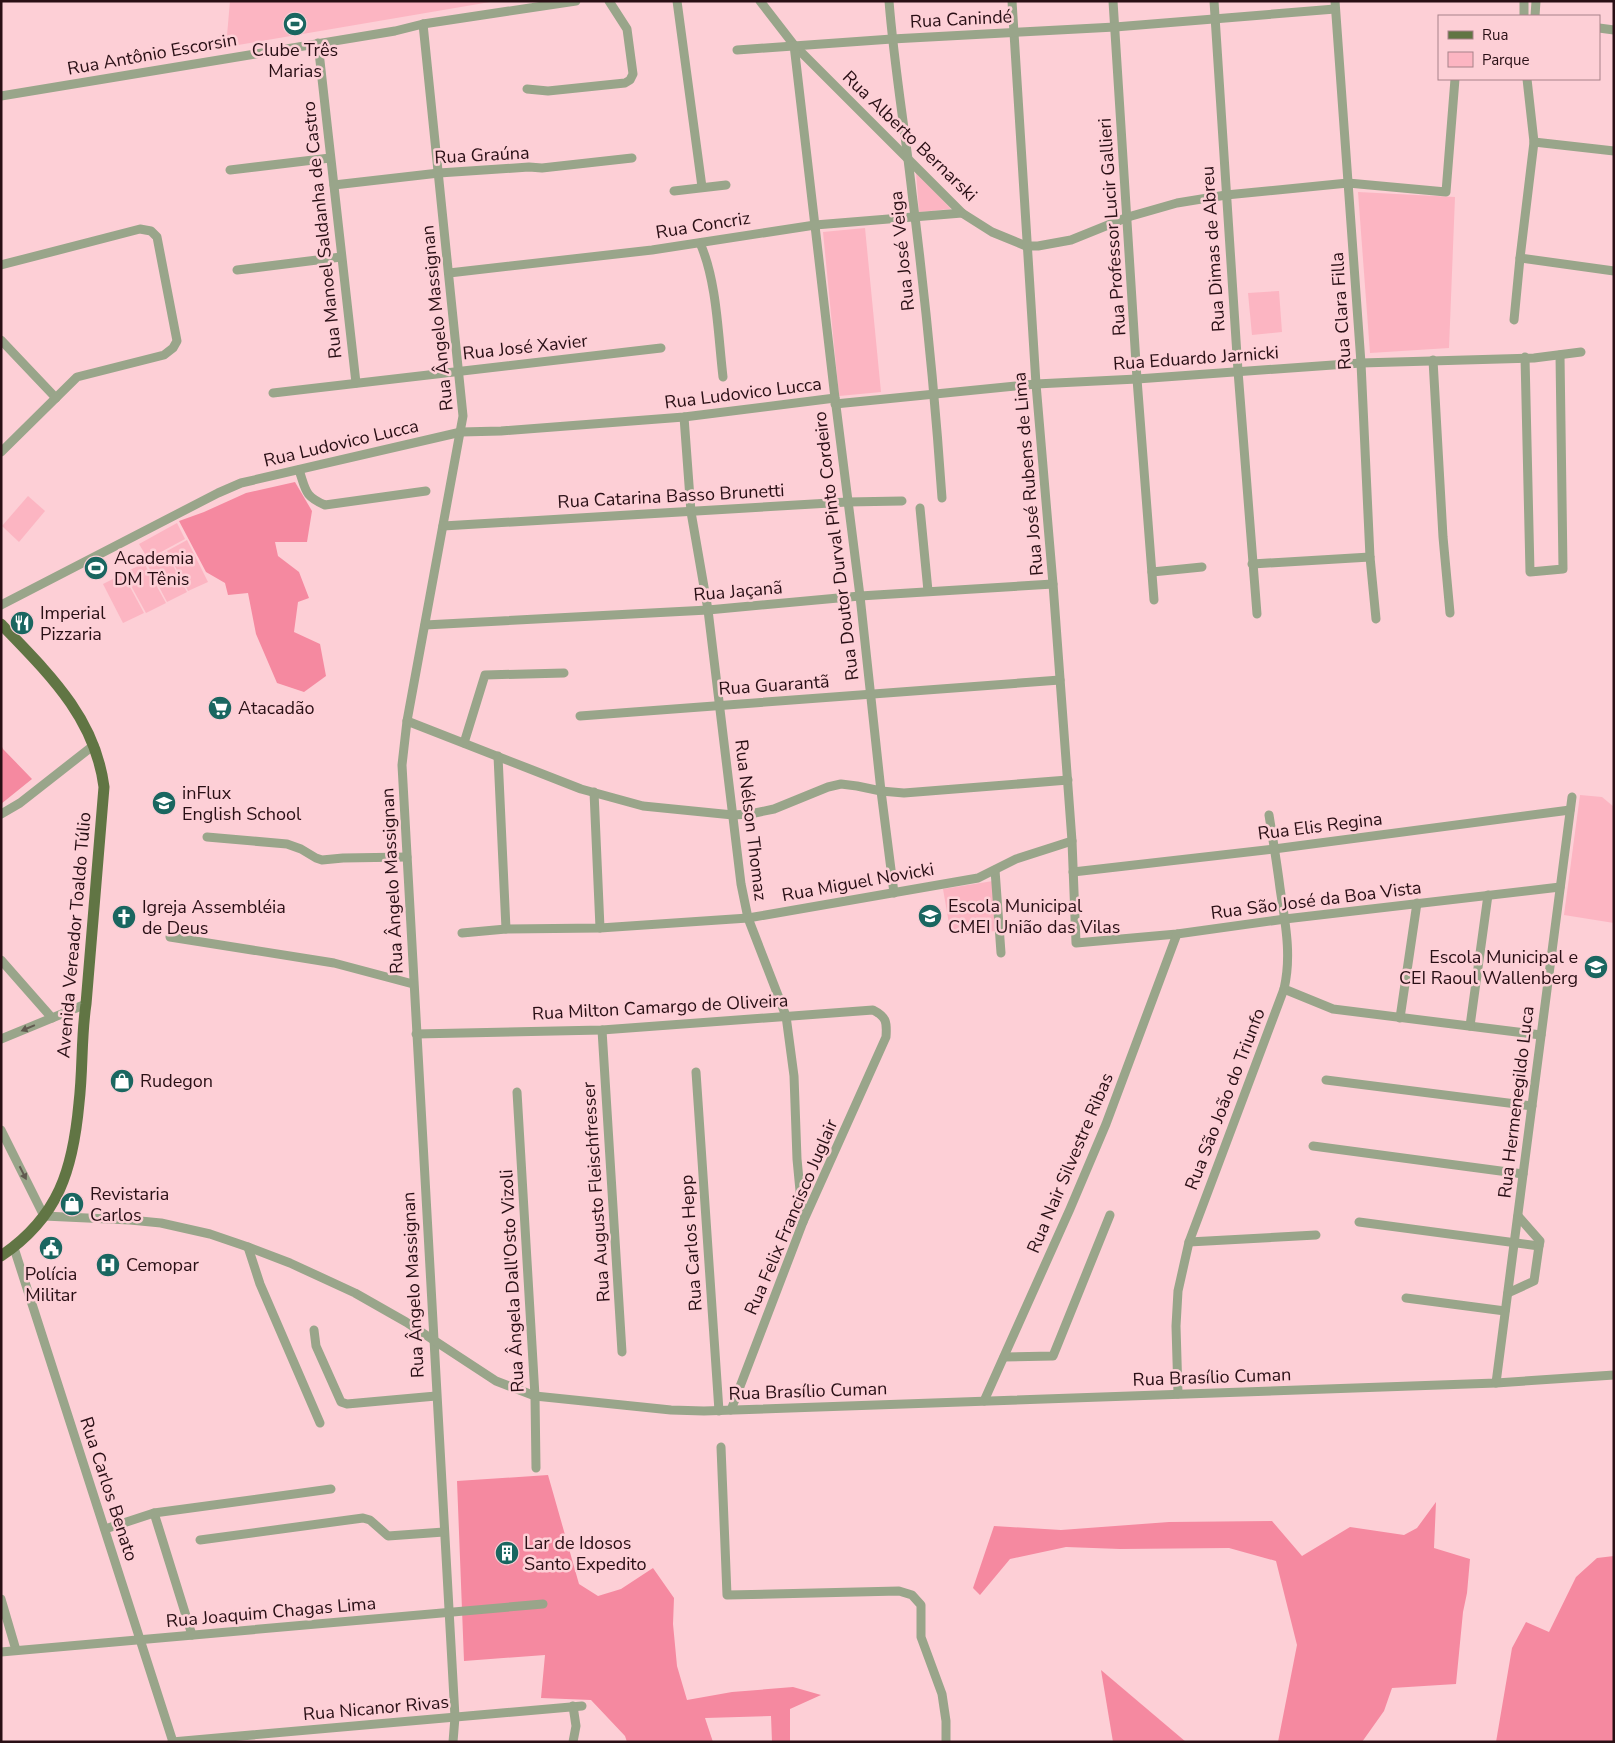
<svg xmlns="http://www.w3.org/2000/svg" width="1615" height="1743" font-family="'Nunito Sans',sans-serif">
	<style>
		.green { fill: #fcb5c2 }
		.forest { fill: #f589a0 }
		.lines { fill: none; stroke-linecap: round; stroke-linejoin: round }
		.minor { stroke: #99a58a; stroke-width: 9 }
		.major { stroke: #617544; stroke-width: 11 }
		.oneway { fill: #615a50 }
		.labels { text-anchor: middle; stroke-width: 5; stroke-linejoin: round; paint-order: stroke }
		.street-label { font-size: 18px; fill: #290f15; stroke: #fdcfd6 }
		.poi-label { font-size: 18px; fill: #290f15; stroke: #fdcfd6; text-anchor: start }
	</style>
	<rect width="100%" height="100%" fill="#fdcfd6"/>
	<g class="green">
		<path d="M230 1H496L226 47Z"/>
		<path d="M916 172 951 209 919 212Z"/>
		<path d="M1358 192 1455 197 1449 348 1370 353Z"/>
		<path d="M865 228 881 392 839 396 823 232Z"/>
		<path d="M1279 291 1282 332 1252 335 1248 293Z"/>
		<path d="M28 496 45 511 19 542 2 526Z"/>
		<path d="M177 523 185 539 148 559 139 544Z"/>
		<path d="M187 540 208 582 188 591 167 551Z"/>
		<path d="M166 552 187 592 167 602 146 562Z"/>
		<path d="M144 563 166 603 146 613 124 573Z"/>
		<path d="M123 574 144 613 123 623 103 584Z"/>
		<path d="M1580 795 1602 797 1614 807V923L1564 915Z"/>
		<path d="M993 881 996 931 951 935 943 889Z"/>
	</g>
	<g class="forest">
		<path d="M295 482 312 511 307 542H275L278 556 299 572 309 598 298 602 294 632 320 644 326 676 304 692 277 683 256 634 248 593 228 595 225 583 206 572 179 521 204 512 246 493Z"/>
		<path d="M1 745 3 749 32 779 1 804Z"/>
		<path d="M548 1475 579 1584 598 1596 621 1589 653 1568 674 1598 673 1624 677 1666 687 1700 732 1692 793 1687 821 1695 790 1709V1742H772L771 1716 705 1718 713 1742H627L625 1736 591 1700 541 1698 545 1655 464 1661 457 1481Z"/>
		<path d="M1436 1502 1434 1548 1470 1559 1467 1593 1463 1612 1456 1684 1392 1688 1384 1711 1362 1742H1278L1297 1645 1276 1561 1229 1548 1120 1549 1066 1547 1010 1559 980 1595 973 1588 994 1526 1061 1530 1169 1522 1272 1521 1302 1556 1350 1527 1404 1535 1417 1528Z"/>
		<path d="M1614 1556V1742H1496L1512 1648 1526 1622 1549 1632 1576 1577 1597 1558Z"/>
		<path d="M1101 1670 1186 1742H1113Z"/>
	</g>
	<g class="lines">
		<g class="minor">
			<path d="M677 1 702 187"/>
			<path d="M760 1 794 45 962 213 992 232 1026 246H1038L1071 240 1128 217 1177 203 1226 195 1348 183 1446 192 1455 79"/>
			<path d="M889 1C894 65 905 129 912 193 925 295 935 396 942 498"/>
			<path d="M1012 1 1036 384 1053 584 1072 841 1076 943 1177 934 1285 919 1560 887"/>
			<path d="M1113 1 1137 379 1154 600"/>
			<path d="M1214 1 1238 371 1257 614"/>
			<path d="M1335 1 1361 363 1370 557 1376 619"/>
			<path d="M1524 16V1"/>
			<path d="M1535 16 1536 1"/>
			<path d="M423 24 463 416 407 721 402 765 455 1717 453 1742"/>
			<path d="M1599 28 1614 30"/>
			<path d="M318 43 356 383"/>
			<path d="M794 45 835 398 860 596 881 791 894 893"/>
			<path d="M737 50 892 39 1115 27 1335 9"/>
			<path d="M527 89 548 91 625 83 630 80 633 74 627 29 609 1"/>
			<path d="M1 96 395 31 423 24 576 1"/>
			<path d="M1534 142 1614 151"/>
			<path d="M230 170 330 158"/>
			<path d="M334 185 439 173 529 167 542 168 632 158"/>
			<path d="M674 191 726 185"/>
			<path d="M700 243C717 281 718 335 723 377"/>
			<path d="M1520 258 1614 271"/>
			<path d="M1 265 140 229 151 231 157 237 177 341 173 348 164 355 77 377 1 452"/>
			<path d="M237 270 341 257"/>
			<path d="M449 273 652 250 815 225 962 213"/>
			<path d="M1514 320 1520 258 1534 142 1527 79"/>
			<path d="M1 340 56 398"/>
			<path d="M1525 357 1530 572 1563 569 1560 355"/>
			<path d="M1433 360 1443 537 1450 613"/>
			<path d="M273 393 661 348"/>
			<path d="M835 404 1036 384 1137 379 1361 363 1534 358 1581 352"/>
			<path d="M684 417 691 512 708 610 741 884 748 918 786 1016 794 1076 797 1159 803 1222"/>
			<path d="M299 470C306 490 304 496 325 505L426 491"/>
			<path d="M920 508 928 591"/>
			<path d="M443 526 847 502 902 501"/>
			<path d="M1252 564 1370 557"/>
			<path d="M1152 572 1202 567"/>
			<path d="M1 605 218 493 241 483 461 432 501 431 684 417 835 398"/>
			<path d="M425 625 708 610 860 596 1053 584"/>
			<path d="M580 716 1060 680"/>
			<path d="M407 721 581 789 643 806 733 815 750 814 774 809 828 787 841 784 857 786 881 791 904 793 1068 780"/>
			<path d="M464 743 485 675 564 673"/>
			<path d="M498 756 506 929"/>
			<path d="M594 792 600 928"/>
			<path d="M1 814 20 803 94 745"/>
			<path d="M207 837 287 844 301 849 316 858 322 860 343 858 407 857"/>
			<path d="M995 870 1001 953"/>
			<path d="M1073 872 1274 849 1570 810"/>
			<path d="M462 933 506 929 600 928 748 918 978 878 1016 859 1072 841"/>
			<path d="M170 937 334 963 413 984"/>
			<path d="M1 960 52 1018"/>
			<path d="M1284 989 1333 1009 1541 1035"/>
			<path d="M1400 1018 1417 903"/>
			<path d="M1470 1026 1488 895"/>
			<path d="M602 1030 622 1352"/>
			<path d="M416 1034 602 1030 873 1010C887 1017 887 1023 886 1037L803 1222 731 1410"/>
			<path d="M1 1039 86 1004"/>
			<path d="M696 1072 719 1411"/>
			<path d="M1326 1080 1532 1106"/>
			<path d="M517 1092 535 1396 536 1468"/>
			<path d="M1 1130 44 1216 130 1220 161 1223 210 1234 248 1247 290 1263 355 1293 406 1322 496 1381 535 1396 671 1410 704 1411 1496 1383 1614 1375"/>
			<path d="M1313 1146 1523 1174"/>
			<path d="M1359 1222 1539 1246"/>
			<path d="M1189 1242 1316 1235"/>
			<path d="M248 1247 260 1284 320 1423"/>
			<path d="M14 1248 173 1742"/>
			<path d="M1508 1293 1534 1281 1539 1246 1540 1241 1518 1216"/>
			<path d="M1406 1298 1505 1311"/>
			<path d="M314 1330 316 1346 341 1402 347 1404 436 1396"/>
			<path d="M1004 1357 1053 1356 1110 1215"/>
			<path d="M1496 1383 1572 797"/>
			<path d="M1178 1394 1176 1326 1178 1291 1189 1242 1284 989C1292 955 1285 922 1280 888 1277 864 1273 840 1269 815"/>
			<path d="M984 1401 1070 1209 1106 1124 1177 934"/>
			<path d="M721 1447 727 1595 899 1591 912 1595 921 1605V1637L942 1694 946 1721V1742"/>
			<path d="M154 1513 192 1635"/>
			<path d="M105 1529 154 1513 331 1489"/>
			<path d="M200 1540 363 1518 370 1520 388 1536 444 1532"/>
			<path d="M1 1599 16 1650"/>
			<path d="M1 1652 543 1604"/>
			<path d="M172 1742 582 1706"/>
			<path d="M573 1742 576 1726 573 1706"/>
		</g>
		<path class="major" d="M1 624C48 673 95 717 104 787L86 1004C81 1037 83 1070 79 1103 73 1169 59 1217 1 1256"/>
	</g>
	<defs><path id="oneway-solid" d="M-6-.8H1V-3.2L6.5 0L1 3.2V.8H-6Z" transform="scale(1.25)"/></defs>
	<g class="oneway">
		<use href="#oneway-solid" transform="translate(28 1028) rotate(157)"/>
		<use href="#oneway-solid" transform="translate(23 1173) rotate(63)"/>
	</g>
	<defs>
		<g id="stadium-disc" transform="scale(1.25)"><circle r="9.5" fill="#1a6660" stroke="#fdcfd6"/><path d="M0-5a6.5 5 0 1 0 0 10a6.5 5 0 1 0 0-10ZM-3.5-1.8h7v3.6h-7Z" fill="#fff"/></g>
		<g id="restaurant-disc" transform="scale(1.25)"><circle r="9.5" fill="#1a6660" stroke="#fdcfd6"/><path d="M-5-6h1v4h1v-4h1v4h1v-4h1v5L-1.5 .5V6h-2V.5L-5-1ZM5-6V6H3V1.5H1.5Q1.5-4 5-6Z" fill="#fff"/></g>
		<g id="supermarket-disc" transform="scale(1.25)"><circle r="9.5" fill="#1a6660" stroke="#fdcfd6"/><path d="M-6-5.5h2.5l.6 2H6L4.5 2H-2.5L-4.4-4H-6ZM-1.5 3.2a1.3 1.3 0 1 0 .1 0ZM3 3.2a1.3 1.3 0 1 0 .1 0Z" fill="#fff"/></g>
		<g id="school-disc" transform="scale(1.25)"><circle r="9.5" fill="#1a6660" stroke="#fdcfd6"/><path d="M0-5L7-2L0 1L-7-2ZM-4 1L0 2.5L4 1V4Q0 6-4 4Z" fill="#fff"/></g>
		<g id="church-disc" transform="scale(1.25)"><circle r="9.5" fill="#1a6660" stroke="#fdcfd6"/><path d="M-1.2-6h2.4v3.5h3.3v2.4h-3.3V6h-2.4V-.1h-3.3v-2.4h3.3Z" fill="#fff"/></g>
		<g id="shop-disc" transform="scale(1.25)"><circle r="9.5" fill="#1a6660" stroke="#fdcfd6"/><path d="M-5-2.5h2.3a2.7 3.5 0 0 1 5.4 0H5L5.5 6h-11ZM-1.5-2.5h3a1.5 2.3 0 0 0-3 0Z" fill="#fff"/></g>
		<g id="civic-disc" transform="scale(1.25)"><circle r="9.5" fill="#1a6660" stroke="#fdcfd6"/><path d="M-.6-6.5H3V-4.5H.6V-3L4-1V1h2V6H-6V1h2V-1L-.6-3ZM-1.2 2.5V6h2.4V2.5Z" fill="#fff"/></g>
		<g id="hospital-disc" transform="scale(1.25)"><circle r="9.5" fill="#1a6660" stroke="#fdcfd6"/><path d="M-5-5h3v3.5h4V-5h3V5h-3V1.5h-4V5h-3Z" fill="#fff"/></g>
		<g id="building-disc" transform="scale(1.25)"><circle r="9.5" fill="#1a6660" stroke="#fdcfd6"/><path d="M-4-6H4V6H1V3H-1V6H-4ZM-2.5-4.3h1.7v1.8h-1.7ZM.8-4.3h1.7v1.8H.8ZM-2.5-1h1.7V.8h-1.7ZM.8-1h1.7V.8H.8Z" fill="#fff"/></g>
	</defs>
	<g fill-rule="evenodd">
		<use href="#stadium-disc" x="295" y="24"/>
		<use href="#stadium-disc" x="96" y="568"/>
		<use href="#restaurant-disc" x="22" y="623"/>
		<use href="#supermarket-disc" x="220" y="708"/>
		<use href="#school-disc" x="164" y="803"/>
		<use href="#school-disc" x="930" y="916"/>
		<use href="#church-disc" x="124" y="917"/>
		<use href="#school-disc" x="1596" y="967"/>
		<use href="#shop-disc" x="122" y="1081"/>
		<use href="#shop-disc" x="72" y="1204"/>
		<use href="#civic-disc" x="51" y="1248"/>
		<use href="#hospital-disc" x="108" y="1265"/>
		<use href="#building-disc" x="507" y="1553"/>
	</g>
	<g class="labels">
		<g class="street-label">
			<text transform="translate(961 19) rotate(-3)" y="6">Rua Canindé</text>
			<text transform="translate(152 54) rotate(-10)" y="6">Rua Antônio Escorsin</text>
			<text transform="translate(910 136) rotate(44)" y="6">Rua Alberto Bernarski</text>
			<text transform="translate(482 155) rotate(-3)" y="6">Rua Graúna</text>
			<text transform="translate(703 225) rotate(-9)" y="6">Rua Concriz</text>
			<text transform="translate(1112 227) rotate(-94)" y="6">Rua Professor Lucir Gallieri</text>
			<text transform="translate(322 230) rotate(-96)" y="6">Rua Manoel Saldanha de Castro</text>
			<text transform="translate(1213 249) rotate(-94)" y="6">Rua Dimas de Abreu</text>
			<text transform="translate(902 251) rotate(-96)" y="6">Rua José Veiga</text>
			<text transform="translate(1341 311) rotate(-94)" y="6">Rua Clara Filla</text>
			<text transform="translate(437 318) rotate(-96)" y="6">Rua Ângelo Massignan</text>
			<text transform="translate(525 347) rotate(-6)" y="6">Rua José Xavier</text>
			<text transform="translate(1196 358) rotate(-4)" y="6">Rua Eduardo Jarnicki</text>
			<text transform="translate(743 393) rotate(-7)" y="6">Rua Ludovico Lucca</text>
			<text transform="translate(341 443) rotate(-13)" y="6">Rua Ludovico Lucca</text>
			<text transform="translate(1028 474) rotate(-95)" y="6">Rua José Rubens de Lima</text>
			<text transform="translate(671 496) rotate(-3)" y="6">Rua Catarina Basso Brunetti</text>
			<text transform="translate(836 546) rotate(-97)" y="6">Rua Doutor Durval Pinto Cordeiro</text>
			<text transform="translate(738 591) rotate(-5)" y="6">Rua Jaçanã</text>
			<text transform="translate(774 685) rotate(-4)" y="6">Rua Guarantã</text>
			<text transform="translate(751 820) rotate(83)" y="6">Rua Nélson Thomaz</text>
			<text transform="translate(1320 826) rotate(-7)" y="6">Rua Elis Regina</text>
			<text transform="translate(392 881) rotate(-93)" y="6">Rua Ângelo Massignan</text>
			<text transform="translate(858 882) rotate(-10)" y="6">Rua Miguel Novicki</text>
			<text transform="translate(1316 900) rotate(-7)" y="6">Rua São José da Boa Vista</text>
			<text transform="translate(74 935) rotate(-85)" y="6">Avenida Vereador Toaldo Túlio</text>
			<text transform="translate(660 1007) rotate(-3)" y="6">Rua Milton Camargo de Oliveira</text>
			<text transform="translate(1225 1099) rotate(-69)" y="6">Rua São João do Triunfo</text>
			<text transform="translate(1516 1102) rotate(-83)" y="6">Rua Hermenegildo Luca</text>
			<text transform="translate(1070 1163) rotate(-67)" y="6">Rua Nair Silvestre Ribas</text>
			<text transform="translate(596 1192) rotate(-94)" y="6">Rua Augusto Fleischfresser</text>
			<text transform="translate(791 1217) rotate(-67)" y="6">Rua Felix Francisco Juglair</text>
			<text transform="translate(691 1243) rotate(-94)" y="6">Rua Carlos Hepp</text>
			<text transform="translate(512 1281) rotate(-93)" y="6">Rua Ângela Dall'Osto Vizoli</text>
			<text transform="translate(413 1285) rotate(-93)" y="6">Rua Ângelo Massignan</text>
			<text transform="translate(1212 1377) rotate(-2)" y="6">Rua Brasílio Cuman</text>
			<text transform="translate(808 1391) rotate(-2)" y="6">Rua Brasílio Cuman</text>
			<text transform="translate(109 1489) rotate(72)" y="6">Rua Carlos Benato</text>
			<text transform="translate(271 1612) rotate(-5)" y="6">Rua Joaquim Chagas Lima</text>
			<text transform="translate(376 1708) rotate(-5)" y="6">Rua Nicanor Rivas</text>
		</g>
		<g class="poi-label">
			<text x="295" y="56" text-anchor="middle">Clube Três<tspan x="295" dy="21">Marias</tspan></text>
			<text x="114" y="564">Academia<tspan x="114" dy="21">DM Tênis</tspan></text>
			<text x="40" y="619">Imperial<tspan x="40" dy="21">Pizzaria</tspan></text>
			<text x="238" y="714">Atacadão</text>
			<text x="182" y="799">inFlux<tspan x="182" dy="21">English School</tspan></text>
			<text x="948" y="912">Escola Municipal<tspan x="948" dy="21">CMEI União das Vilas</tspan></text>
			<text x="142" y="913">Igreja Assembléia<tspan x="142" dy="21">de Deus</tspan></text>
			<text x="1578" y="963" text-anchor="end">Escola Municipal e<tspan x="1578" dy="21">CEI Raoul Wallenberg</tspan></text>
			<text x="140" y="1087">Rudegon</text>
			<text x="90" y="1200">Revistaria<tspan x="90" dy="21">Carlos</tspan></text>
			<text x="126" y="1271">Cemopar</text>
			<text x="51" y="1280" text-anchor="middle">Polícia<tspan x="51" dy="21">Militar</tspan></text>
			<text x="524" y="1549">Lar de Idosos<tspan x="524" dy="21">Santo Expedito</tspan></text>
		</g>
	</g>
	<rect width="1615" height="1743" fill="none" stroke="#290f15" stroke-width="5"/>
	<rect x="1438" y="15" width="162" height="65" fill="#fdcfd6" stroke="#a88289"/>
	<rect x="1448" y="31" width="25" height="8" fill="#617544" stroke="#a88289"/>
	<text x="1482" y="40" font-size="15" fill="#290f15">Rua</text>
	<rect x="1448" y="52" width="25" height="15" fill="#fcb5c2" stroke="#a88289"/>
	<text x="1482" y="65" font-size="15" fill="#290f15">Parque</text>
</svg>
